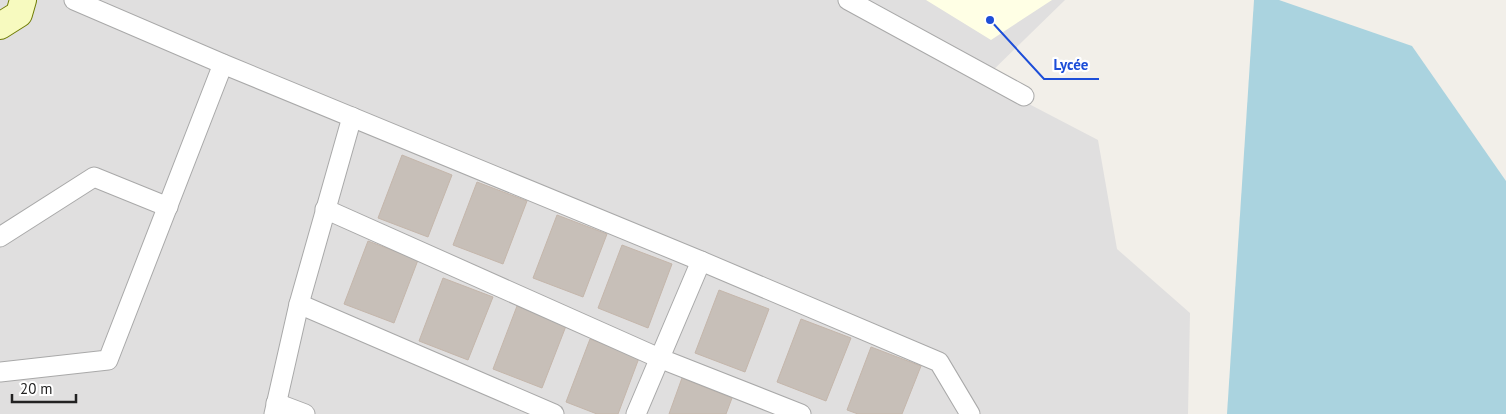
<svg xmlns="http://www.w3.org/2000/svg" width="1506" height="414" font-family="'PT Sans',sans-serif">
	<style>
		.residential { fill: #e0dfdf }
		.education { fill: #ffffe5 }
		.water { fill: #aad3df }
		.building { fill: #c7bfb8; stroke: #c4b6ab }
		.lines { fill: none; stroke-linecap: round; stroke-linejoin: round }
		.minor-casing { stroke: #a9a9a9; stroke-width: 21 }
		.secondary-casing { stroke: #707d05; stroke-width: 28 }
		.minor { stroke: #fff; stroke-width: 19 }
		.secondary { stroke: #f7fabf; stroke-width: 26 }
		.leader { fill: none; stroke: #1d4ed8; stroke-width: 2 }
		.callout-dot { fill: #1d4ed8; stroke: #fff; stroke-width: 2 }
		.callout-label { font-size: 15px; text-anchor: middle; font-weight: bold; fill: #1d4ed8; stroke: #fff; stroke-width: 4.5; stroke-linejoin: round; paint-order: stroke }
	</style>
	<rect width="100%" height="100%" fill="#f2efe9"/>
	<path class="residential" d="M0 0H1065L983 80 1098 140 1117 249 1190 313 1188 414H0Z"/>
	<path class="education" d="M926 0H1052L991 40Z"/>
	<path class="water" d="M1254 0H1279L1412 46 1506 181V414H1227Z"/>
	<g class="building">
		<path d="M402 155 452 175 428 237 378 218Z"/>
		<path d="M477 182 527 201 503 264 453 245Z"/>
		<path d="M557 215 607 234 583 297 533 278Z"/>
		<path d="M368 241 418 260 394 323 344 304Z"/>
		<path d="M622 245 672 264 648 328 598 308Z"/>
		<path d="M443 278 493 297 468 360 419 341Z"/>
		<path d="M719 290 769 309 745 372 695 353Z"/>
		<path d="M517 306 566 326 542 388 493 369Z"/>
		<path d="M801 319 851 338 826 401 777 382Z"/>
		<path d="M590 339 639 358 618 414H597L566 402Z"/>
		<path d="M871 347 921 366 902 414H858L847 410Z"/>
		<path d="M682 378 732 398 726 414H669Z"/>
	</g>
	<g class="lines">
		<g class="minor-casing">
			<g id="minor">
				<path d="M74 0 223 64 701 261 939 362 970 414"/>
				<path d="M848 0 1024 96"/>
				<path d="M325 209 659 358 801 414"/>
				<path d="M0 237 94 177 168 207"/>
				<path d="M299 304 554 414"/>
				<path d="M0 372 108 360 223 64"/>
				<path d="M276 403 305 414"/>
				<path d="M274 414 299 304 352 117"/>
				<path d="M636 414 701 261"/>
			</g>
		</g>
		<g class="secondary-casing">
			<path id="secondary" d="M0 26 19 14 23 0"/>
		</g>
		<use href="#minor" class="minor"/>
		<use href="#secondary" class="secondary"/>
	</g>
	<path class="leader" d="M990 20L1044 79H1099"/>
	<circle class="callout-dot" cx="990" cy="20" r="5"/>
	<g class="callout-label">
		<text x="1071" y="70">Lycée</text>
	</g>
	<path d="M12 394v8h64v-8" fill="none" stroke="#222222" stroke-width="2.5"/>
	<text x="20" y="394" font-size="15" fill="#222222" stroke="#ffffff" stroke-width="4" paint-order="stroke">20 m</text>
</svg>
